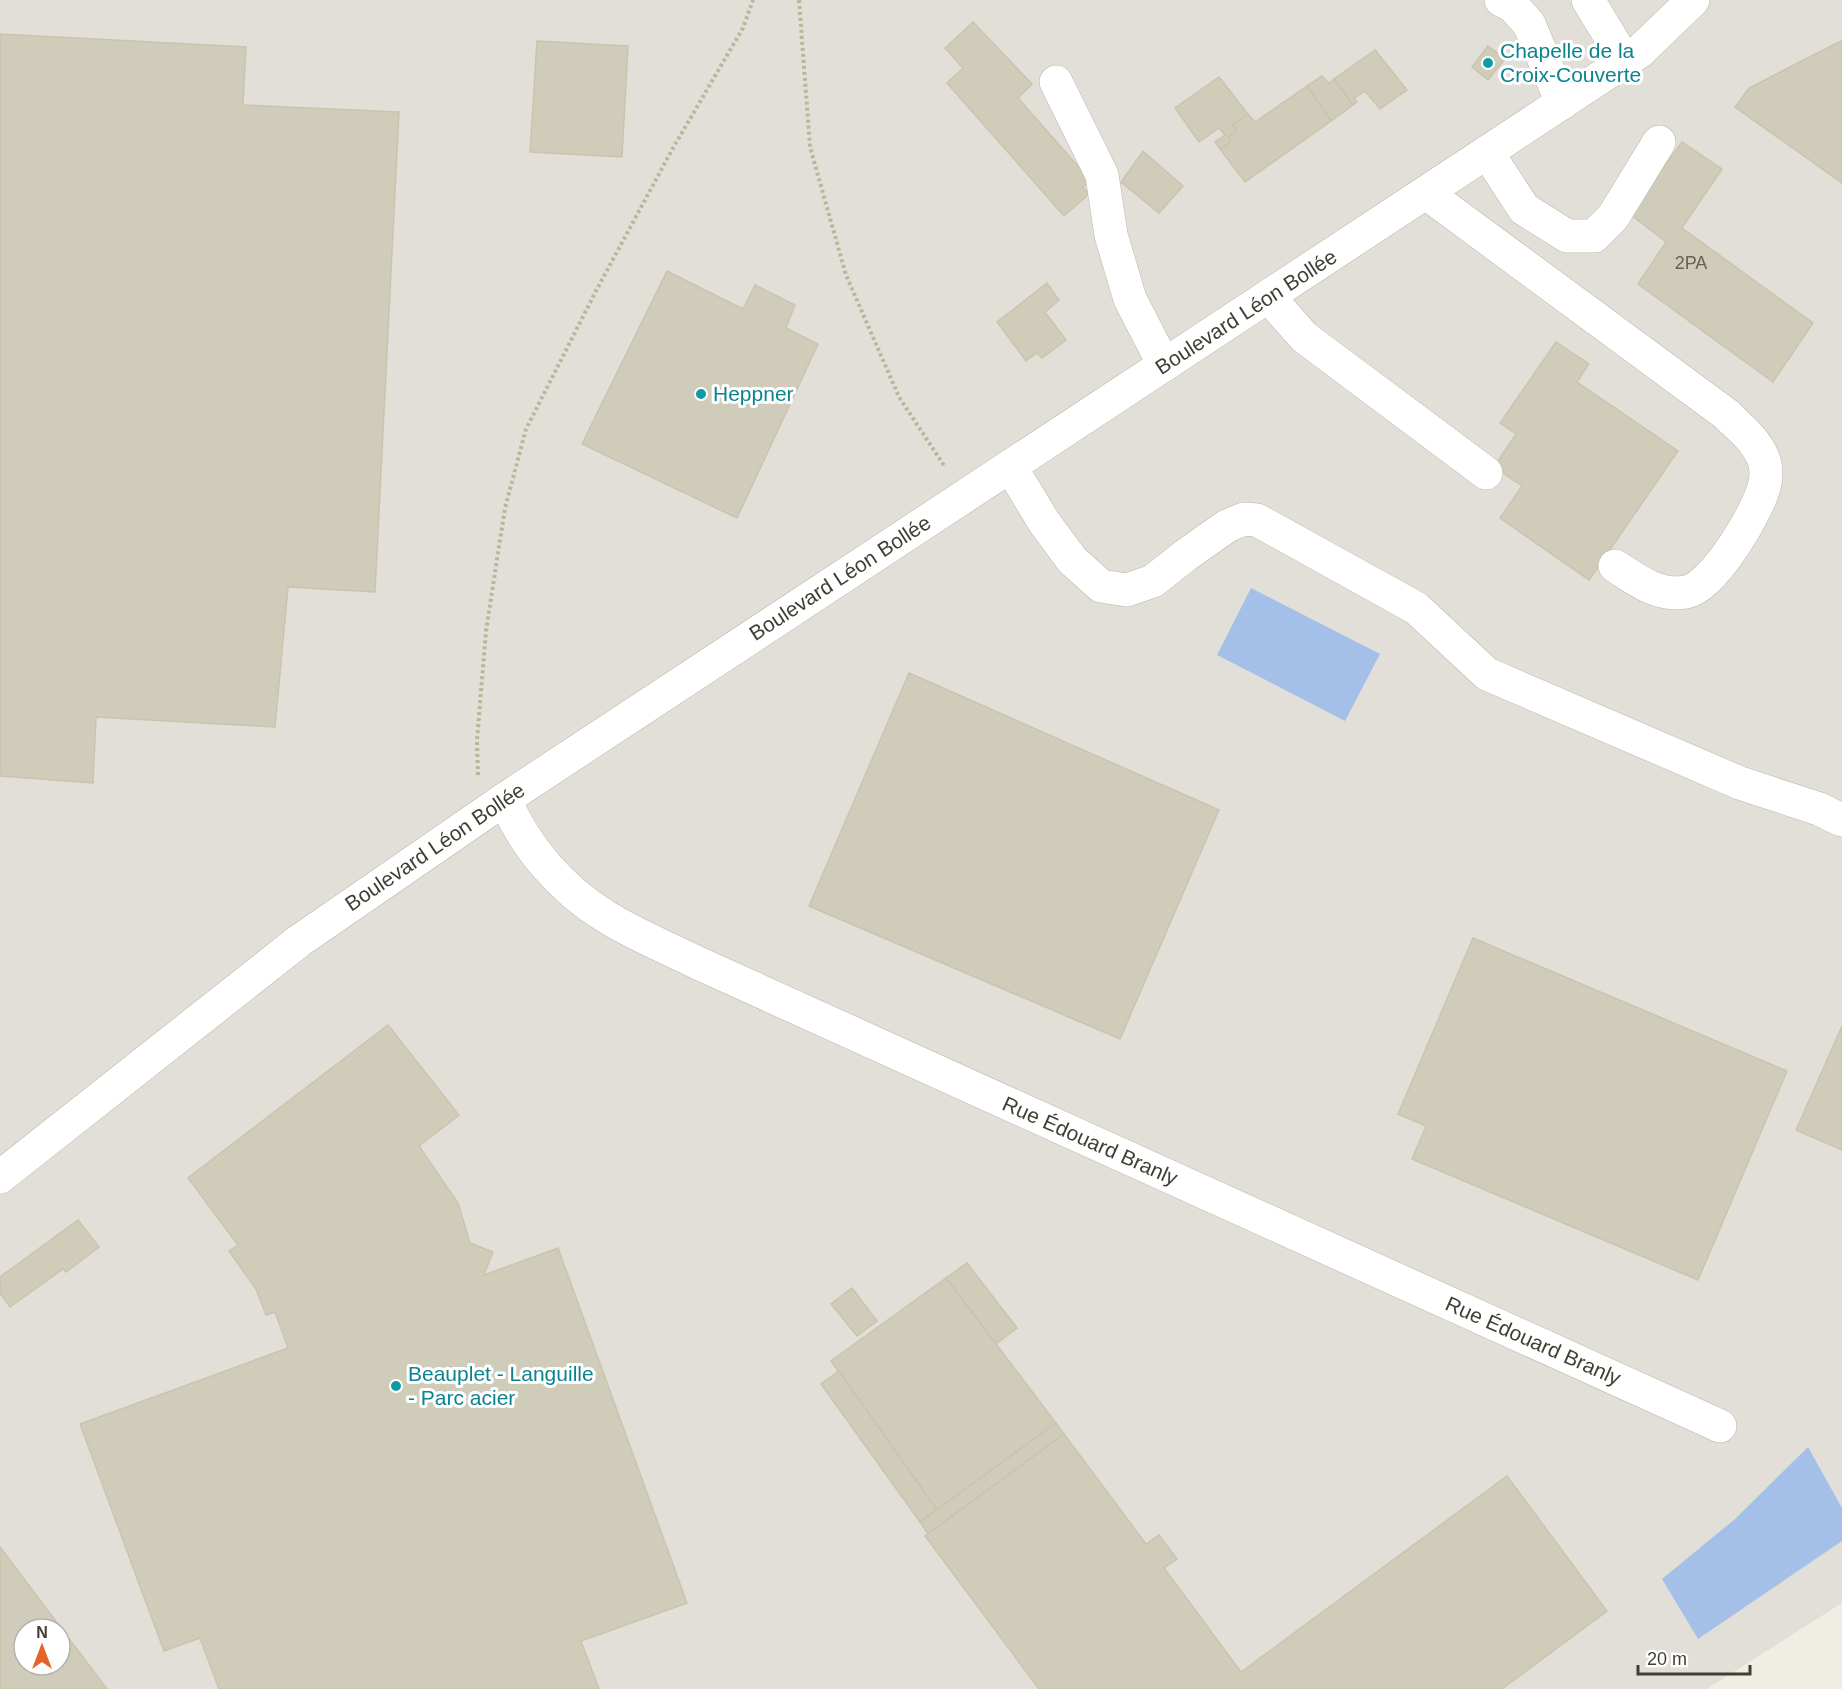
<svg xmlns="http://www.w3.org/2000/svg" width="1842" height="1689" font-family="Helvetica,sans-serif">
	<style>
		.industrial { fill: #e2dfd9; fill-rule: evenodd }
		.water { fill: #a5c0e8 }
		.building { fill: #d0ccba; stroke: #cac4ae; stroke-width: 1.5; fill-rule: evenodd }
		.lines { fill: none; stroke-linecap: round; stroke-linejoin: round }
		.minor-casing { stroke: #bab7a7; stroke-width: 34 }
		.path { stroke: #bbb59a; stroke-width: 4; stroke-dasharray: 3 3; stroke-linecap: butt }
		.minor { stroke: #fff; stroke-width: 33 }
		.culture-dot { fill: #0f9aa8; stroke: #fff; stroke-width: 2 }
		.labels { text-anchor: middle; stroke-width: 6; stroke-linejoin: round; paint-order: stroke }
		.number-label { font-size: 18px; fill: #656256 }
		.culture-label { font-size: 21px; fill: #0d838f; stroke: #fff; text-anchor: start }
		.street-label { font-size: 21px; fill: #413e34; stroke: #fff }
	</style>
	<rect width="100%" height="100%" fill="#f0eee4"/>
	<path class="industrial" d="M0 0H1842V1603L1707 1689H0ZM24 1629H60V1665H24Z"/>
	<g class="water">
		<path d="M1251 588 1380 654 1345 721 1217 655Z"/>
		<path d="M1808 1447 1842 1508V1541L1698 1639 1662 1579 1735 1519Z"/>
	</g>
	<g class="building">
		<path d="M973 22 1032 84 1018 98 1090 180 1083 187 1089 194 1064 216 947 83 963 68 945 48Z"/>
		<path d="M0 34 246 47 243 105 399 112 375 592 288 587 275 727 96 717 93 783 0 776Z"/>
		<path d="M537 41 628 46 622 157 530 152Z"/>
		<path d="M1841 41 1842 42V183L1735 107 1749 88Z"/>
		<path d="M1488 46 1505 59 1488 80 1472 67Z"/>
		<path d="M1375 50 1407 90 1380 109 1365 91 1354 98 1357 102 1353 105 1334 79Z"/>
		<path d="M1322 76 1329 83 1334 79 1353 105 1331 121 1307 86Z"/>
		<path d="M1219 77 1248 114 1233 125 1237 130 1229 137 1231 142 1220 149 1215 142 1225 135 1219 128 1199 142 1175 108Z"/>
		<path d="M1307 86 1331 121 1245 182 1220 149 1231 142 1229 137 1237 130 1233 125 1248 114 1255 122Z"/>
		<path d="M1682 142 1722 169 1682 228 1813 323 1773 382 1638 284 1666 242 1630 214Z"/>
		<path d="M1143 151 1183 186 1159 213 1121 182Z"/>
		<path d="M667 271 743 309 755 285 795 305 786 328 818 344 737 518 582 444Z"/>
		<path d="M1047 283 1059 300 1045 312 1066 340 1042 358 1037 353 1026 361 997 322Z"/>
		<path d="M1556 342 1589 364 1577 382 1678 451 1589 580 1500 518 1522 486 1494 467 1516 434 1500 423Z"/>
		<path d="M909 673 1219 810 1120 1039 809 906Z"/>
		<path d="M1473 938 1787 1071 1698 1280 1412 1159 1426 1126 1398 1114Z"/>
		<path d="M388 1025 459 1115 419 1146 458 1203 470 1243 493 1252 484 1275 558 1248 687 1603 581 1641 599 1689H219L200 1638 164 1651 80 1424 288 1348 275 1312 266 1315 256 1289 229 1251 238 1245 188 1178Z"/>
		<path d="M1842 1026V1150L1796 1130Z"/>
		<path d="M78 1220 99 1247 66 1272 63 1269 10 1307 0 1293V1277Z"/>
		<path d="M967 1263 1017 1328 996 1344 946 1278Z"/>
		<path d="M946 1278 1056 1423 937 1510 831 1361Z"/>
		<path d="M852 1288 877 1321 857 1336 831 1304Z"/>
		<path d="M839 1371 937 1510 920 1522 821 1384Z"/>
		<path d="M1056 1423 1064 1434 928 1534 920 1522Z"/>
		<path d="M1064 1434 1146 1544 1159 1535 1177 1559 1164 1568 1241 1672 1507 1476 1607 1611 1502 1689H1039L925 1536Z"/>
		<path d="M0 1547 107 1689H0ZM24 1629H60V1665H24Z"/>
	</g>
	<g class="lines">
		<g class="minor-casing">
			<g id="minor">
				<path d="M1501 0 1513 6 1529 24 1562 103"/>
				<path d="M1588 0 1625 61"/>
				<path d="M1056 82 1102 175 1111 235 1130 299 1164 365"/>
				<path d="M1487 152 1524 209 1567 236H1594L1613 217 1659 142"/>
				<path d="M1426 193 1726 414C1740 428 1760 443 1765 464 1766 469 1766 478 1765 483 1760 509 1714 587 1686 592 1658 597 1637 580 1615 566"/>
				<path d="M1269 297 1304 337 1486 473"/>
				<path d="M1010 466 1044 522 1072 560 1101 586 1127 590 1153 581 1186 555 1227 526 1244 519 1257 520 1416 608 1487 674 1740 783 1819 809 1842 820"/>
				<path d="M505 799C524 846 561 889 605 916 633 934 670 949 700 964L1720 1426"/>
				<path d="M0 1177 299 941 505 799 1639 52 1693 0"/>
			</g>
		</g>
		<g class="path">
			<path d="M799 0 810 147 846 275 899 397 945 467"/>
			<path d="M478 775 477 740 486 631 505 508 526 429 597 289 673 148 743 28 753 0"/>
		</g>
		<use href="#minor" class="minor"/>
	</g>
	<g class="culture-dot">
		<circle cx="1488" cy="63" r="6"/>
		<circle cx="701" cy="394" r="6"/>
		<circle cx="396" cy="1386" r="6"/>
	</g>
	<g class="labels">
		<g class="number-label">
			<text x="1691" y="269">2PA</text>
		</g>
		<g class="culture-label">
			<text x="1500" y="58">Chapelle de la<tspan x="1500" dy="24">Croix-Couverte</tspan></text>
			<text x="713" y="401">Heppner</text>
			<text x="408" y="1381">Beauplet - Languille<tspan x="408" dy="24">- Parc acier</tspan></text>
		</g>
		<g class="street-label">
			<text transform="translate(1246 312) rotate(-33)" y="7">Boulevard Léon Bollée</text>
			<text transform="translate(840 578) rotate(-33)" y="7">Boulevard Léon Bollée</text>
			<text transform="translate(435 847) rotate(-34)" y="7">Boulevard Léon Bollée</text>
			<text transform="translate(1090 1141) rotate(24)" y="7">Rue Édouard Branly</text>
			<text transform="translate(1533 1341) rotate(24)" y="7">Rue Édouard Branly</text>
		</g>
	</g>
	<g transform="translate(42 1647)"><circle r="28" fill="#ffffff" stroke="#b3b2ae" stroke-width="1.5"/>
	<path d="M0-4.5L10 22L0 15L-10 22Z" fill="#e56526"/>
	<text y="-9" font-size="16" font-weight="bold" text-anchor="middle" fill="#413e34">N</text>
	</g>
	<path d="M1638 1665v9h112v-9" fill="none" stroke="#413e34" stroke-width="3"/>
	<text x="1647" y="1665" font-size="18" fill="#413e34" stroke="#ffffff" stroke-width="4.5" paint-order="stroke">20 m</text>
</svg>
